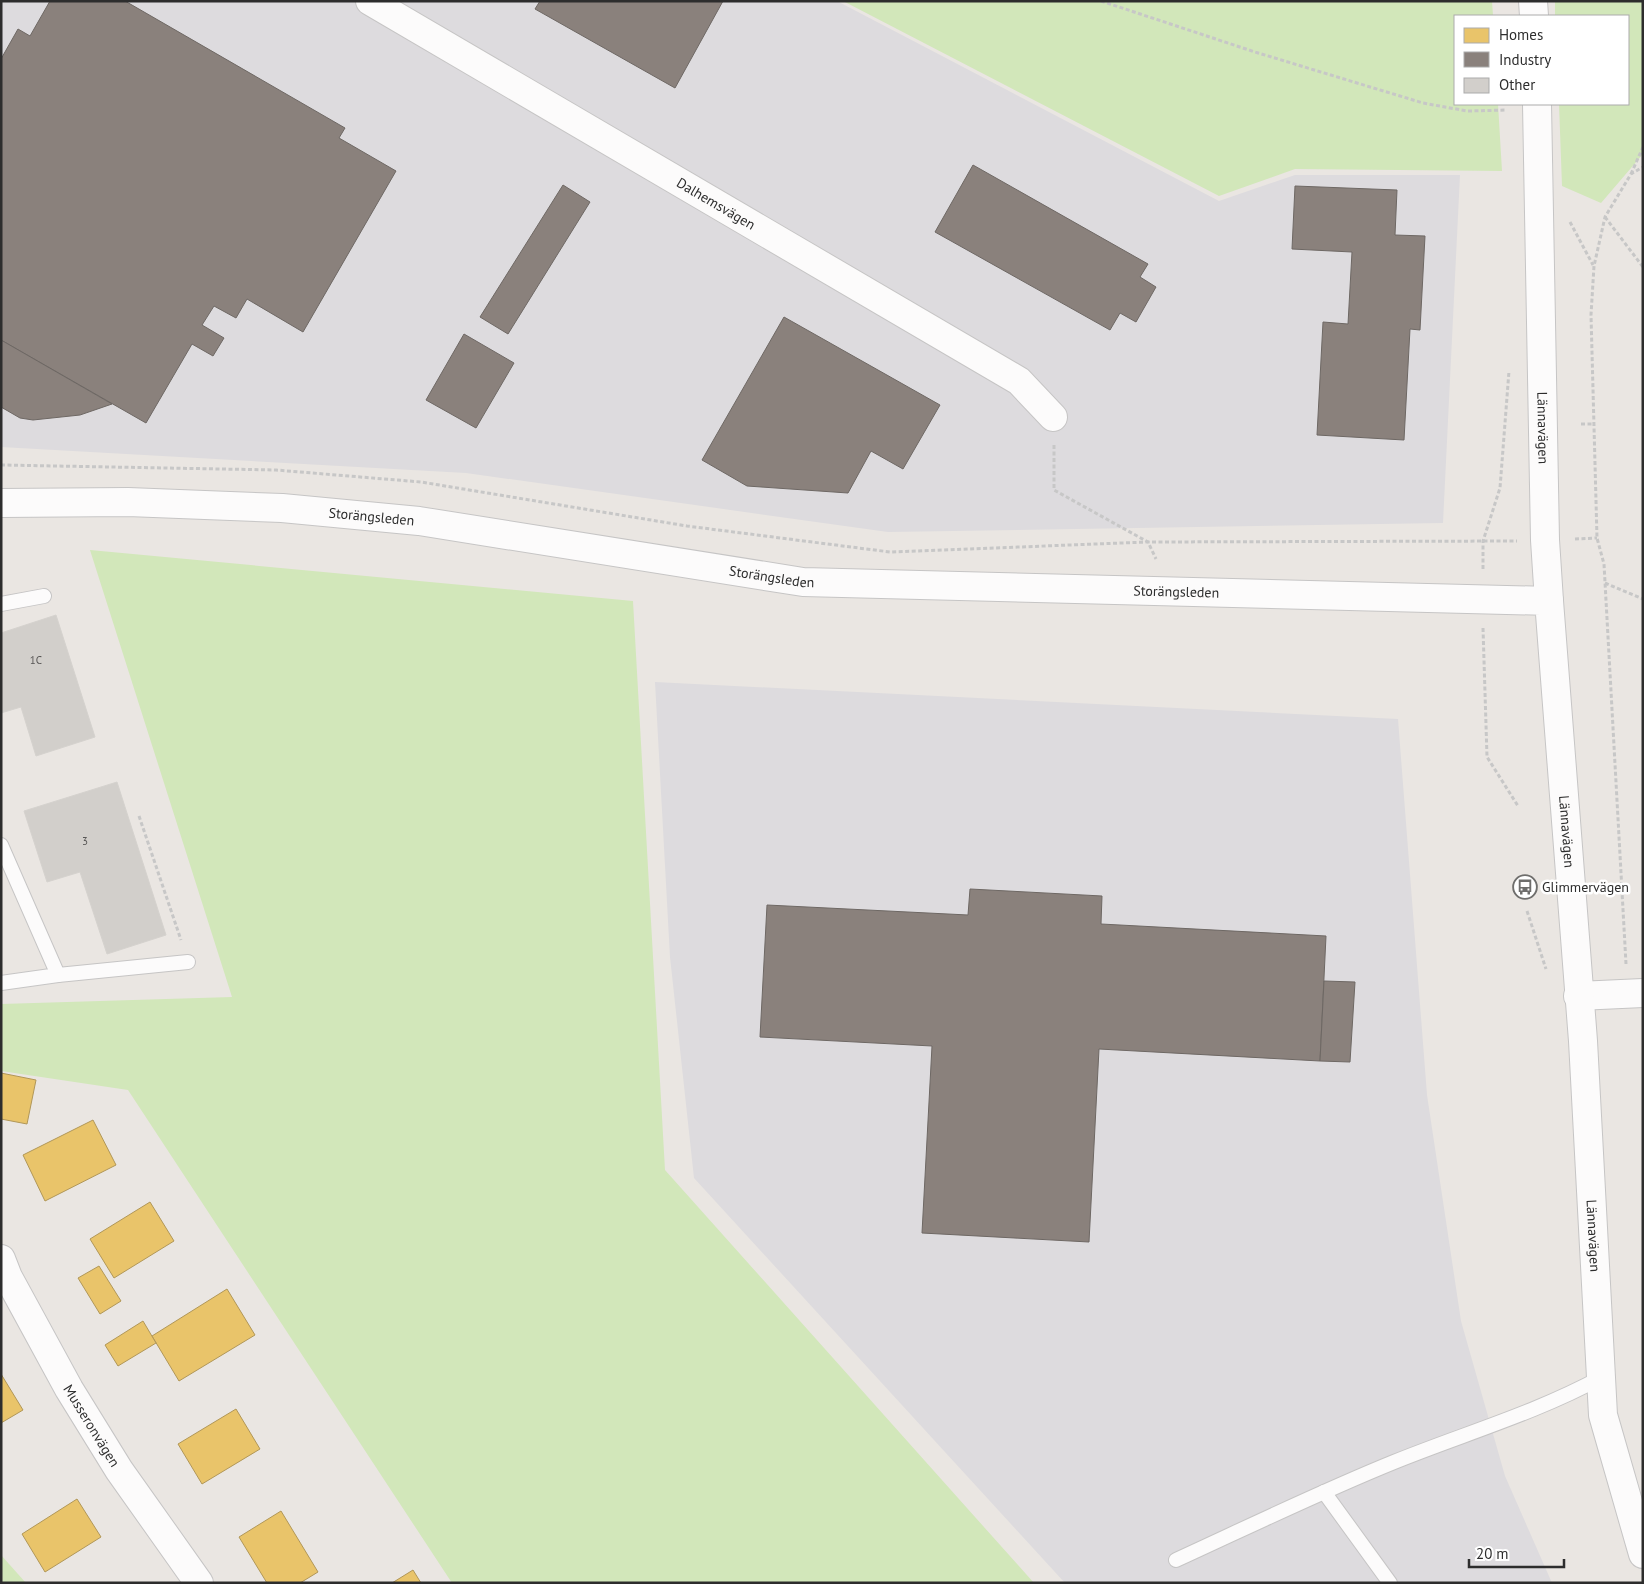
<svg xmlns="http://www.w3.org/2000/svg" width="1644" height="1584" font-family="'PT Sans',sans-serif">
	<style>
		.industrial { fill: #dddbde }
		.green { fill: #d2e7ba }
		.homes { fill: #e9c46a; stroke: #b19758 }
		.industry { fill: #8a817c; stroke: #6e6864 }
		.building { fill: #d2cfcb; stroke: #d5d2ce }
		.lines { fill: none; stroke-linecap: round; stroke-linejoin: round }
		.service-casing { stroke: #c6c5c5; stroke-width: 16 }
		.minor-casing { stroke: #c6c5c5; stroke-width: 30 }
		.secondary-casing { stroke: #c6c5c5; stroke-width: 30 }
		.path { stroke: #c7c7c7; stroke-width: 3; stroke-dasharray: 4 2.5; stroke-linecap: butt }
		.service { stroke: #fcfbfb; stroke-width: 14 }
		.minor { stroke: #fcfbfb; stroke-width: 28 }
		.secondary { stroke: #fcfbfb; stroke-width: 28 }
		.labels { text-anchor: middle; stroke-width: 5; stroke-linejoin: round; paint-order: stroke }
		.number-label { font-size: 11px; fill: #575655 }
		.street-label { font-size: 14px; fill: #2d2d2d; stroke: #fff }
		.poi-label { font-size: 14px; fill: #2d2d2d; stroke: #fff; text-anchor: start }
	</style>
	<rect width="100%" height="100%" fill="#eae6e2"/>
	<g class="industrial">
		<path d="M1 1H837L1219 201 1295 175H1460L1443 523 888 532 466 473 1 447Z"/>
		<path d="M655 682 1398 719 1427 1095 1461 1321 1505 1476 1552 1583H1065L694 1178 670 957Z"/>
	</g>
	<g class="green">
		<path d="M843 1H1492L1493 16H1455V104H1498L1502 171 1295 169 1219 196Z"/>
		<path d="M1555 1H1643V154L1601 203 1562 186 1559 104H1628V16H1555Z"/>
		<path d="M90 550 633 601 665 1170 1034 1583H452L128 1090 1 1071V1004L232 997Z"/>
		<path d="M1 1555 26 1583H1Z"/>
	</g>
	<g class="homes">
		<path d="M1 1073 36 1080 27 1124 1 1119Z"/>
		<path d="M93 1120 116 1165 45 1201 23 1155Z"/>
		<path d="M150 1202 174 1241 114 1278 90 1239Z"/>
		<path d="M99 1266 121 1301 100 1314 78 1278Z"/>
		<path d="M227 1289 255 1335 179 1381 152 1336Z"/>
		<path d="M143 1321 156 1343 118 1366 105 1345Z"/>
		<path d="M1 1374 23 1410 1 1423Z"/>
		<path d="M236 1409 260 1449 202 1484 178 1444Z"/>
		<path d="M77 1499 101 1537 45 1572 22 1534Z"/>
		<path d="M281 1511 318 1572 300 1583H267L239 1537Z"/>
		<path d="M413 1570 421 1583H392Z"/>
	</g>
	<g class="industry">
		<path d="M50 1H125L345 128 339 138 396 171 303 332 247 299 236 318 214 306 202 325 224 338 213 356 192 344 146 423 1 340V59L18 29 30 36Z"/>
		<path d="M540 1H723L675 88 535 9Z"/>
		<path d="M973 165 1148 264 1140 277 1156 287 1136 322 1120 313 1110 330 935 232Z"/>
		<path d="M563 185 590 202 508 334 480 317Z"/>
		<path d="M1295 186 1397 190 1395 235 1425 236 1420 330 1410 329 1404 440 1317 435 1323 322 1348 324 1352 252 1292 249Z"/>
		<path d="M784 317 940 405 903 469 871 451 848 493 747 486 702 460Z"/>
		<path d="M464 334 514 363 476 428 426 400Z"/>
		<path d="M1 340 112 404 80 415 33 420 20 418 1 407Z"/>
		<path d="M970 889 1102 896 1101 924 1326 936 1320 1061 1099 1049 1089 1242 922 1233 932 1046 760 1037 767 905 968 915Z"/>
		<path d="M1324 981 1355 982 1350 1062 1320 1061Z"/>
	</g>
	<g class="building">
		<path d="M56 615 95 737 36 756 21 707 1 713V633Z"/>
		<path d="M117 782 166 935 107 954 80 872 47 882 24 811Z"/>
	</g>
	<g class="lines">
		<g class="service-casing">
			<g id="service">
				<path d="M1 604 44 596"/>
				<path d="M1 845 58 975 1 983"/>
				<path d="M58 975 188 962"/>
				<path d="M1324 1492 1390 1583"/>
				<path d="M1176 1560C1248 1527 1320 1492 1394 1462 1463 1434 1536 1413 1602 1377"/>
			</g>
		</g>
		<g class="minor-casing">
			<g id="minor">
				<path id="s1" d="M370 1 1019 381 1053 417"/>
				<path d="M1533 1 1534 16"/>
				<path id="s2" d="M1537 104 1545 540 1549 601"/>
				<path d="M1578 996 1643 993"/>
				<path id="s3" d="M1 1259 8 1277 69 1389 119 1470 199 1583"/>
			</g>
		</g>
		<g class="secondary-casing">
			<g id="secondary">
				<path id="s4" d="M1 503 128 502 282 508 419 521 803 582 1549 601 1583 1041 1603 1415 1643 1554"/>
			</g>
		</g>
		<g class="path">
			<path d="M1101 1 1255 52 1423 103 1467 111 1507 110"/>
			<path d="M1631 174 1643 147"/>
			<path d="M1605 217 1643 267"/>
			<path d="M1570 222 1593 265"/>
			<path d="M1581 424H1595"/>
			<path d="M1054 445V490L1148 542 1156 559"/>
			<path d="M1 465 276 470 421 482 687 526 890 552 1148 542 1517 541"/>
			<path d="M1575 539 1597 538"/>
			<path d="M1483 569V541L1500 488 1509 371"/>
			<path d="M1605 583 1643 599"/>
			<path d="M1483 628 1487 757 1518 806"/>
			<path d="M139 816 181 940"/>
			<path d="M1527 911 1546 969"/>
			<path d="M1626 964 1604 564 1597 538 1591 315 1594 266 1605 217 1631 174 1643 167"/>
		</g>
		<use href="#service" class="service"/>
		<use href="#minor" class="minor"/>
		<use href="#secondary" class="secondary"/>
	</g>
	<defs>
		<g id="bus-ring" transform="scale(1.25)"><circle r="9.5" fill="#fff" stroke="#6f6e6c" stroke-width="1.5"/><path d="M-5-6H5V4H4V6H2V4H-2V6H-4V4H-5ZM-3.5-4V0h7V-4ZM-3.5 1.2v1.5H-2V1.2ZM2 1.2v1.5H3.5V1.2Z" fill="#6f6e6c"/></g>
	</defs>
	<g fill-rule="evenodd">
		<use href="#bus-ring" x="1525" y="887"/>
	</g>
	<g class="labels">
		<g class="number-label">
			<text x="36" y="664">1C</text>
			<text x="85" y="845">3</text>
		</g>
		<g class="street-label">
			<text dy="5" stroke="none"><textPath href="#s1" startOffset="401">Dalhemsvägen</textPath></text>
			<text dy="5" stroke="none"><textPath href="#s2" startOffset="324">Lännavägen</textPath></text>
			<text dy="5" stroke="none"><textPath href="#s4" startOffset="371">Storängsleden</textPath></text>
			<text dy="5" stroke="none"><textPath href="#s4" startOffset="776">Storängsleden</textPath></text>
			<text dy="5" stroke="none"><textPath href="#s4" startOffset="1181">Storängsleden</textPath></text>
			<text dy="5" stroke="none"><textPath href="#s4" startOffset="1785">Lännavägen</textPath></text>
			<text dy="5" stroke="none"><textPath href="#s4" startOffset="2190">Lännavägen</textPath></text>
			<text dy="5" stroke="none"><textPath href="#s3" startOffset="190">Musseronvägen</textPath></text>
		</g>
		<g class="poi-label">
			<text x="1542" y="892">Glimmervägen</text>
		</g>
	</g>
	<rect width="1644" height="1584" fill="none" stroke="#2d2d2d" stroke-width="5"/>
	<rect x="1454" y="15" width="175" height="90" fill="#ffffff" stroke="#ababab"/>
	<rect x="1464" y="28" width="25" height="15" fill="#e9c46a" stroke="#ababab"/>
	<text x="1499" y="40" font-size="15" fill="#2d2d2d">Homes</text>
	<rect x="1464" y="52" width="25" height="15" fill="#8a817c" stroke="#ababab"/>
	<text x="1499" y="65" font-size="15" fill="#2d2d2d">Industry</text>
	<rect x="1464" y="78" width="25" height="15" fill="#d2cfcb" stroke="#ababab"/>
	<text x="1499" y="90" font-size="15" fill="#2d2d2d">Other</text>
	<path d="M1469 1559v8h95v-8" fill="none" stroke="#2d2d2d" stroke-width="2.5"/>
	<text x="1476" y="1559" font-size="15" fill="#2d2d2d" stroke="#ffffff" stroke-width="4" paint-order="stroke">20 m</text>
</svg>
